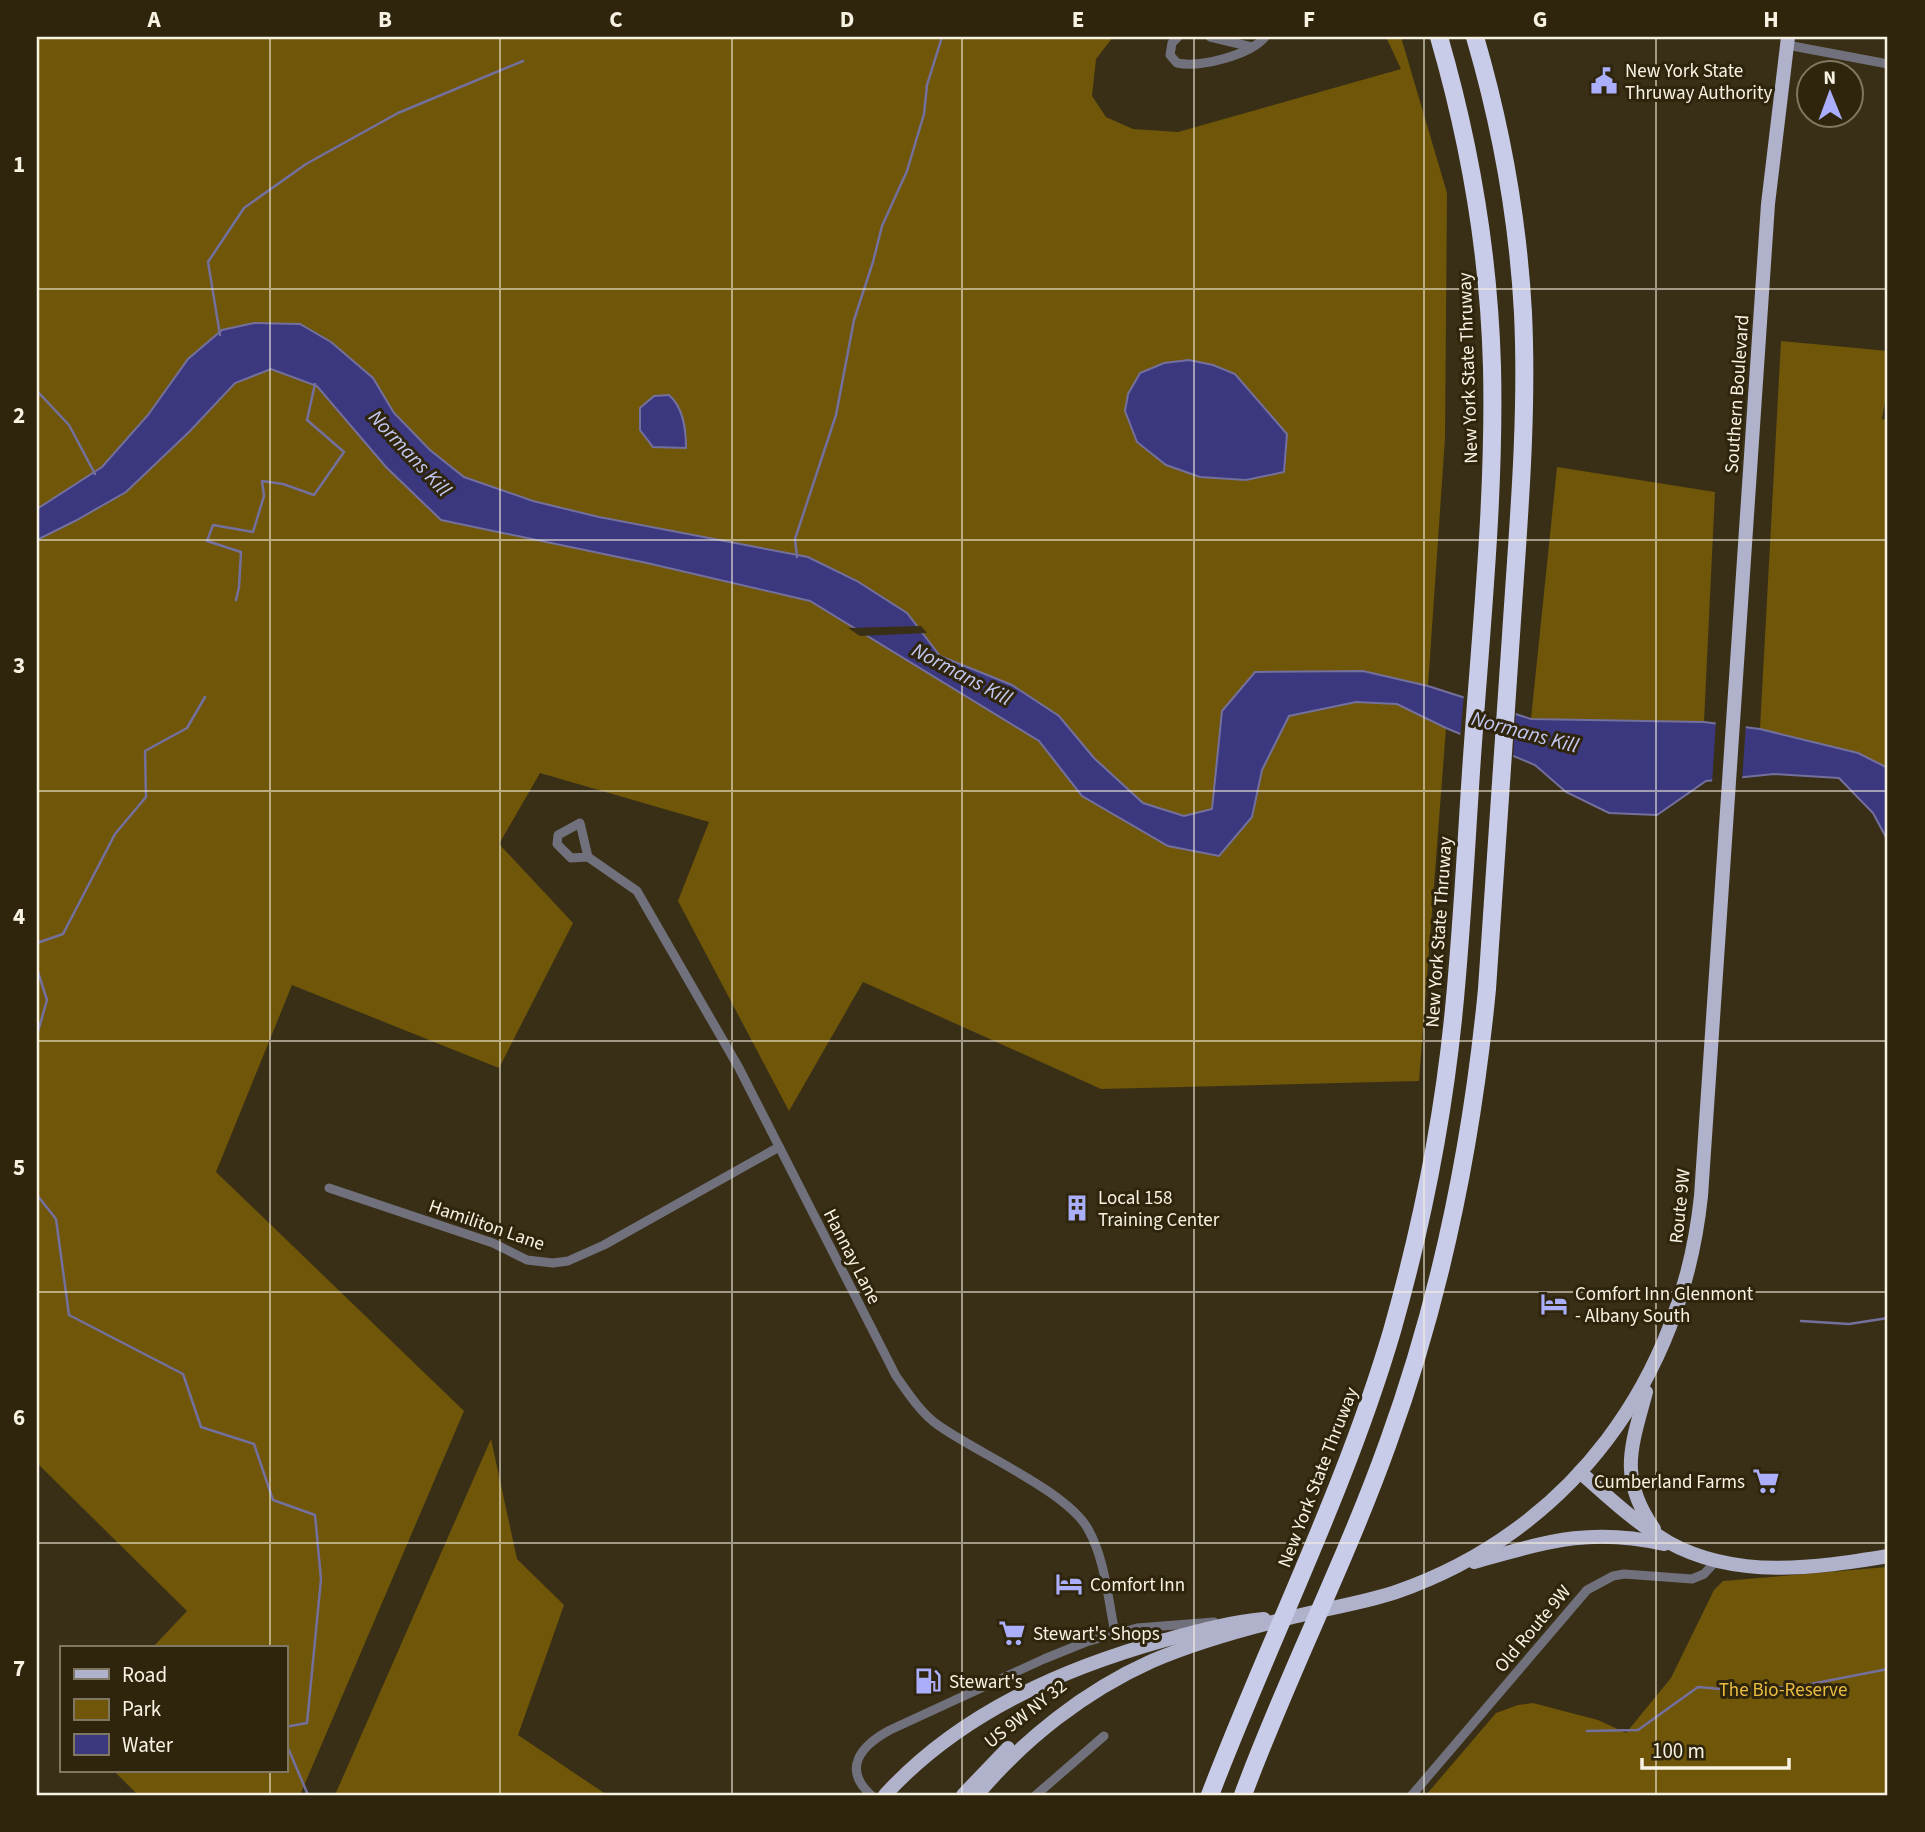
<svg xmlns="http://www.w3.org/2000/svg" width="1925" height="1832" font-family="'Source Sans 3',sans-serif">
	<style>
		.green { fill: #6f5609 }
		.water { fill: #3b387f; stroke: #74709d; stroke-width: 2 }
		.pier { fill: #392f16 }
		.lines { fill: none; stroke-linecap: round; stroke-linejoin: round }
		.stream { stroke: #74709d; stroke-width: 2.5 }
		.minor { stroke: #70717d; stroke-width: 9 }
		.primary { stroke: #b0b2cb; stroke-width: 14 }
		.motorway { stroke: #c9cce9; stroke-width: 18 }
		.grid { fill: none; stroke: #f8f2e3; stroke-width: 2; stroke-opacity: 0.55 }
		.labels { text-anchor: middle; stroke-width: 6; stroke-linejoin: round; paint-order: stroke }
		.poi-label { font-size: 19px; fill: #f8f2e3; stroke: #2e250c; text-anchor: start }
		.street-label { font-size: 19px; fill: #f8f2e3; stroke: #2e250c }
		.park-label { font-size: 19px; fill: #eabd40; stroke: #2e250c }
		.water-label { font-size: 21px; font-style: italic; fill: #c3c7f1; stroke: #2e250c }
		.neatline { fill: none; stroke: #f8f2e3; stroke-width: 2.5 }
		.grid-label { font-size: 23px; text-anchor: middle; font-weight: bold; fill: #f8f2e3 }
	</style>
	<rect width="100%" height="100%" fill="#392f16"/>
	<g class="green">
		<path d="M37 37H1113L1096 59 1092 96 1106 117 1133 129 1178 132 1401 69 1386 37H1401L1447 193 1445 438 1428 686 1363 671 1222 711 1212 809 1184 816 1142 803 1094 758 1059 716 1012 685 940 656 907 613 857 581 809 557 599 517 533 501 464 477 431 450 394 413 373 378 331 342 188 359 148 415 102 467 48 504 37 508Z"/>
		<path d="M1781 341 1888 351V384L1882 419 1888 420V768L1858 753 1760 729Z"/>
		<path d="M271 369 317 386 386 467 441 520 647 563 810 601 1040 741 1082 796 1168 846 1252 817 1262 770 1289 716 1356 702 1397 704 1446 728 1419 1081 1101 1089 863 982 789 1111 678 901 709 822 540 773 499 844 573 923 499 1068 292 985 216 1172 464 1411 300 1795H138L114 1771H285V1648H152L187 1611 37 1463V540L75 521 126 492 189 432 235 383Z"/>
		<path d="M1557 467 1715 492 1704 722 1531 719Z"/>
		<path d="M491 1439 517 1559 564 1605 518 1735 607 1795H335Z"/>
		<path d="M1888 1567V1795H1426L1496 1713 1518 1705 1533 1703 1598 1720 1626 1733 1671 1678 1714 1590 1723 1581Z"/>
	</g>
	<g class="water">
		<path d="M254 323 300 324 331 342 373 378 394 413 430 450 464 477 533 501 599 517 808 557 857 581 907 613 940 656 1012 685 1059 716 1094 758 1143 803 1184 816 1212 809 1222 711 1255 672 1363 671 1428 686 1531 719 1704 722 1760 729 1858 753 1888 768V841L1873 813 1839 778 1774 774 1706 781 1657 815 1609 813 1566 792 1535 765 1446 728 1397 704 1356 702 1289 716 1262 770 1252 817 1219 856 1168 846 1082 796 1039 741 810 601 647 563 441 520 386 467 317 386 271 369 235 383 189 432 126 492 75 521 37 540V509L102 467 148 415 188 359 222 330Z"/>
		<path d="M1189 360 1213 365 1235 374 1287 434 1284 472 1246 480 1200 477 1166 465 1137 442 1125 411 1128 394 1140 373 1164 363Z"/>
		<path d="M669 395C684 408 686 430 686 448L653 447 640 430V408L654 396Z"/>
	</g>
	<g class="pier">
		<path d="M921 626 927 633 860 636 848 628Z"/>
		<path d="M1464 694 1516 710 1513 760 1460 738Z"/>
		<path d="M1716 720 1746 723 1742 781 1712 784Z"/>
	</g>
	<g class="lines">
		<g class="stream">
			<path d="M220 335 208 262 244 208 306 164 398 113 523 61"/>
			<path d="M37 391 69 425 95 474"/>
			<path d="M797 557 795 539 836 415 854 320 873 262 882 226 907 171 924 114 927 85 942 37"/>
			<path d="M236 600 239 587 241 552 207 541 213 525 253 532 264 496 262 481 283 484 314 495 344 452 307 420 315 384"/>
			<path d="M37 943 63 934 115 834 146 797 145 751 187 728 205 697"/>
			<path d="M37 969 47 1000 37 1035"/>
			<path d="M37 1195 56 1219 69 1315 183 1374 201 1427 254 1444 273 1500 315 1515 321 1579 307 1723 285 1727"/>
			<path d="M1801 1321 1849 1324 1888 1318"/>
			<path d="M1587 1731 1638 1730 1698 1687 1744 1691 1766 1686 1790 1688 1888 1669"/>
			<path d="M285 1741 308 1795"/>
		</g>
		<g class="minor">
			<path d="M1178 37 1172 43 1170 55 1177 63C1200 68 1250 55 1265 37"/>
			<path d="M1210 37 1252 47"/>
			<path d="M1787 45 1888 64"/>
			<path d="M588 857 580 823 558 835 557 844 571 858 588 857 637 891 739 1068 896 1376C908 1393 921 1413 938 1425 975 1452 1067 1491 1088 1529 1105 1559 1108 1599 1115 1633"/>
			<path d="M329 1188 493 1243 527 1260 553 1263 568 1261 604 1245 779 1147"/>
			<path d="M871 1795C841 1768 862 1745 890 1730L1044 1659 1086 1642 1137 1628 1214 1622"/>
			<path d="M1036 1795 1104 1736"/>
			<path d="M1412 1795 1587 1590 1613 1576 1624 1574 1692 1579 1704 1574 1716 1561"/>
		</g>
		<g class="primary">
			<path d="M1646 1392C1631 1448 1618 1477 1654 1529"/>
			<path d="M1580 1472C1608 1497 1636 1523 1668 1542 1736 1580 1816 1568 1888 1556"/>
			<path d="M1474 1562C1546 1542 1589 1527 1664 1544"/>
			<path d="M885 1795C959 1714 1061 1669 1165 1640 1198 1631 1230 1622 1264 1619"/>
			<path d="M963 1795 1008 1748"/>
			<path d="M977 1795C1024 1739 1085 1691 1152 1661 1196 1642 1247 1628 1293 1617 1328 1608 1363 1603 1396 1592 1572 1531 1682 1378 1701 1196L1768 204 1788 37"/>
		</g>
		<g class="motorway">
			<path d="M1210 1795C1269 1640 1345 1491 1392 1331 1421 1229 1442 1125 1453 1019 1462 932 1466 844 1472 757 1481 628 1495 497 1492 367 1489 255 1470 144 1439 37"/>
			<path d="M1243 1795C1287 1676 1345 1563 1388 1443 1441 1297 1472 1144 1487 989 1495 871 1503 753 1511 635 1518 528 1528 420 1523 313 1518 220 1501 126 1475 37"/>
		</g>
	</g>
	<path class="grid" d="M270 37V1648M500 37V1795M732 37V1795M962 37V1795M1194 37V1795M1424 37V1795M1656 37V1795M37 289H1888M37 540H1888M37 791H1888M37 1041H1888M37 1292H1888M37 1543H1888M270 1771V1795"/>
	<defs>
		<g id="civic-bare" transform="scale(2.1)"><path d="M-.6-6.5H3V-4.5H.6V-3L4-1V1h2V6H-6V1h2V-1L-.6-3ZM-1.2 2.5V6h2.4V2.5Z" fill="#abaffb" stroke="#2e250c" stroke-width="2.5" paint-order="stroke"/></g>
		<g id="building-bare" transform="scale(2.1)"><path d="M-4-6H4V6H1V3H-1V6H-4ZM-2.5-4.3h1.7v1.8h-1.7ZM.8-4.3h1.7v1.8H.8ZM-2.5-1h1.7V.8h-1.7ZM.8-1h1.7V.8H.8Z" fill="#abaffb" stroke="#2e250c" stroke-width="2.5" paint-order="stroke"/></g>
		<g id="hotel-bare" transform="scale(2.1)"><path d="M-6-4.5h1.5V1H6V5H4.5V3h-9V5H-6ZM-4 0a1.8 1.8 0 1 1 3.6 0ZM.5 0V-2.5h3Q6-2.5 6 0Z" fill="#abaffb" stroke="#2e250c" stroke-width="2.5" paint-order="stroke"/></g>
		<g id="supermarket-bare" transform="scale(2.1)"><path d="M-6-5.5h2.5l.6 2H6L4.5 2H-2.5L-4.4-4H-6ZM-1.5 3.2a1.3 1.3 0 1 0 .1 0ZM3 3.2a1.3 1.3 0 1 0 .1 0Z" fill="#abaffb" stroke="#2e250c" stroke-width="2.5" paint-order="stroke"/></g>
		<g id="fuel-bare" transform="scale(2.1)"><path d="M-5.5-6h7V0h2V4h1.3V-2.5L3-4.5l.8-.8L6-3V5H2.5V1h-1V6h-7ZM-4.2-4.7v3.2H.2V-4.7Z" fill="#abaffb" stroke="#2e250c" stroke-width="2.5" paint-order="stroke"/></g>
	</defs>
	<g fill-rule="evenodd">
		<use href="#civic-bare" x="1604" y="81"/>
		<use href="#building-bare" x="1077" y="1208"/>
		<use href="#hotel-bare" x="1554" y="1304"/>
		<use href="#supermarket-bare" x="1766" y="1481"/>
		<use href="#hotel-bare" x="1069" y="1584"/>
		<use href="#supermarket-bare" x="1012" y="1633"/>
		<use href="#fuel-bare" x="928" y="1681"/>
	</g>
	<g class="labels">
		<g class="poi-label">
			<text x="1625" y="77">New York State<tspan x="1625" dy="22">Thruway Authority</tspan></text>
			<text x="1098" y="1204">Local 158<tspan x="1098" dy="22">Training Center</tspan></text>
			<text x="1575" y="1300">Comfort Inn Glenmont<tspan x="1575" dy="22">- Albany South</tspan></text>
			<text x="1745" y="1488" text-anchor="end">Cumberland Farms</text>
			<text x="1090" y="1591">Comfort Inn</text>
			<text x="1033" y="1640">Stewart's Shops</text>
			<text x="949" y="1688">Stewart's</text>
		</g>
		<g class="street-label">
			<text transform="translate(1467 368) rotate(-92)" y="7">New York State Thruway</text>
			<text transform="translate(1736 394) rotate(-86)" y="7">Southern Boulevard</text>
			<text transform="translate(1438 932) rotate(-86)" y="7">New York State Thruway</text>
			<text transform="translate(1679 1206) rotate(-84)" y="7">Route 9W</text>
			<text transform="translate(487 1224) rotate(19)" y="7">Hamiliton Lane</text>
			<text transform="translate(853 1256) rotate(63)" y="7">Hannay Lane</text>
			<text transform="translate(1317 1477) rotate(-69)" y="7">New York State Thruway</text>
			<text transform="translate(1532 1628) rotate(-50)" y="7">Old Route 9W</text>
			<text transform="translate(1025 1713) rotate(-38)" y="7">US 9W NY 32</text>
		</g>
		<g class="park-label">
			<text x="1783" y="1696">The Bio-Reserve</text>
		</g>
		<g class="water-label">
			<text transform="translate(410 453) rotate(47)" y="7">Normans Kill</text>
			<text transform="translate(962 674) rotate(28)" y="7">Normans Kill</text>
			<text transform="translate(1525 732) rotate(15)" y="7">Normans Kill</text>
		</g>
	</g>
	<rect width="1925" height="1832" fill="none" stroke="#2e250c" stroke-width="77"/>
	<rect x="60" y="1646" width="228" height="126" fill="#2e250c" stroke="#7f7762" stroke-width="2"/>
	<rect x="74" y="1669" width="35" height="10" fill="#b0b2cb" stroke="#7f7762" stroke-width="2"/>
	<text x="122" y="1682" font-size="21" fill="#f8f2e3">Road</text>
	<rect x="74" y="1699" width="35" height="21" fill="#6f5609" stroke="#7f7762" stroke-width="2"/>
	<text x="122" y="1716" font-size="21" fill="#f8f2e3">Park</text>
	<rect x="74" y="1734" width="35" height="21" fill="#3b387f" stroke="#7f7762" stroke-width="2"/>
	<text x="122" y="1752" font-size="21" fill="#f8f2e3">Water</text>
	<g transform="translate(1830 94) rotate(359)"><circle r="33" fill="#2e250c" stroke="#7f7762" stroke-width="2"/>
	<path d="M0-5L12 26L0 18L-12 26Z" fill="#abaffb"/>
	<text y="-10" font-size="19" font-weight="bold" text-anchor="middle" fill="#f8f2e3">N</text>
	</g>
	<path d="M1642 1758v10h147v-10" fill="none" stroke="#f8f2e3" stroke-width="3.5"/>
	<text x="1652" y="1758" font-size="21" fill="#f8f2e3" stroke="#2e250c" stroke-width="5" paint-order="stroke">100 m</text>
	<rect x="38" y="38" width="1848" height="1756" class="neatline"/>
	<g class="grid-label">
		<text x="154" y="27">A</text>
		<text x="385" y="27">B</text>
		<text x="616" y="27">C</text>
		<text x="847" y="27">D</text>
		<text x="1078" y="27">E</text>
		<text x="1309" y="27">F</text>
		<text x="1540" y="27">G</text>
		<text x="1771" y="27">H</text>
		<text x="19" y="172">1</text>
		<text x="19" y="423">2</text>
		<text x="19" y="673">3</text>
		<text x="19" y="924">4</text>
		<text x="19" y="1175">5</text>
		<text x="19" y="1425">6</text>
		<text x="19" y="1676">7</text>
	</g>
</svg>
